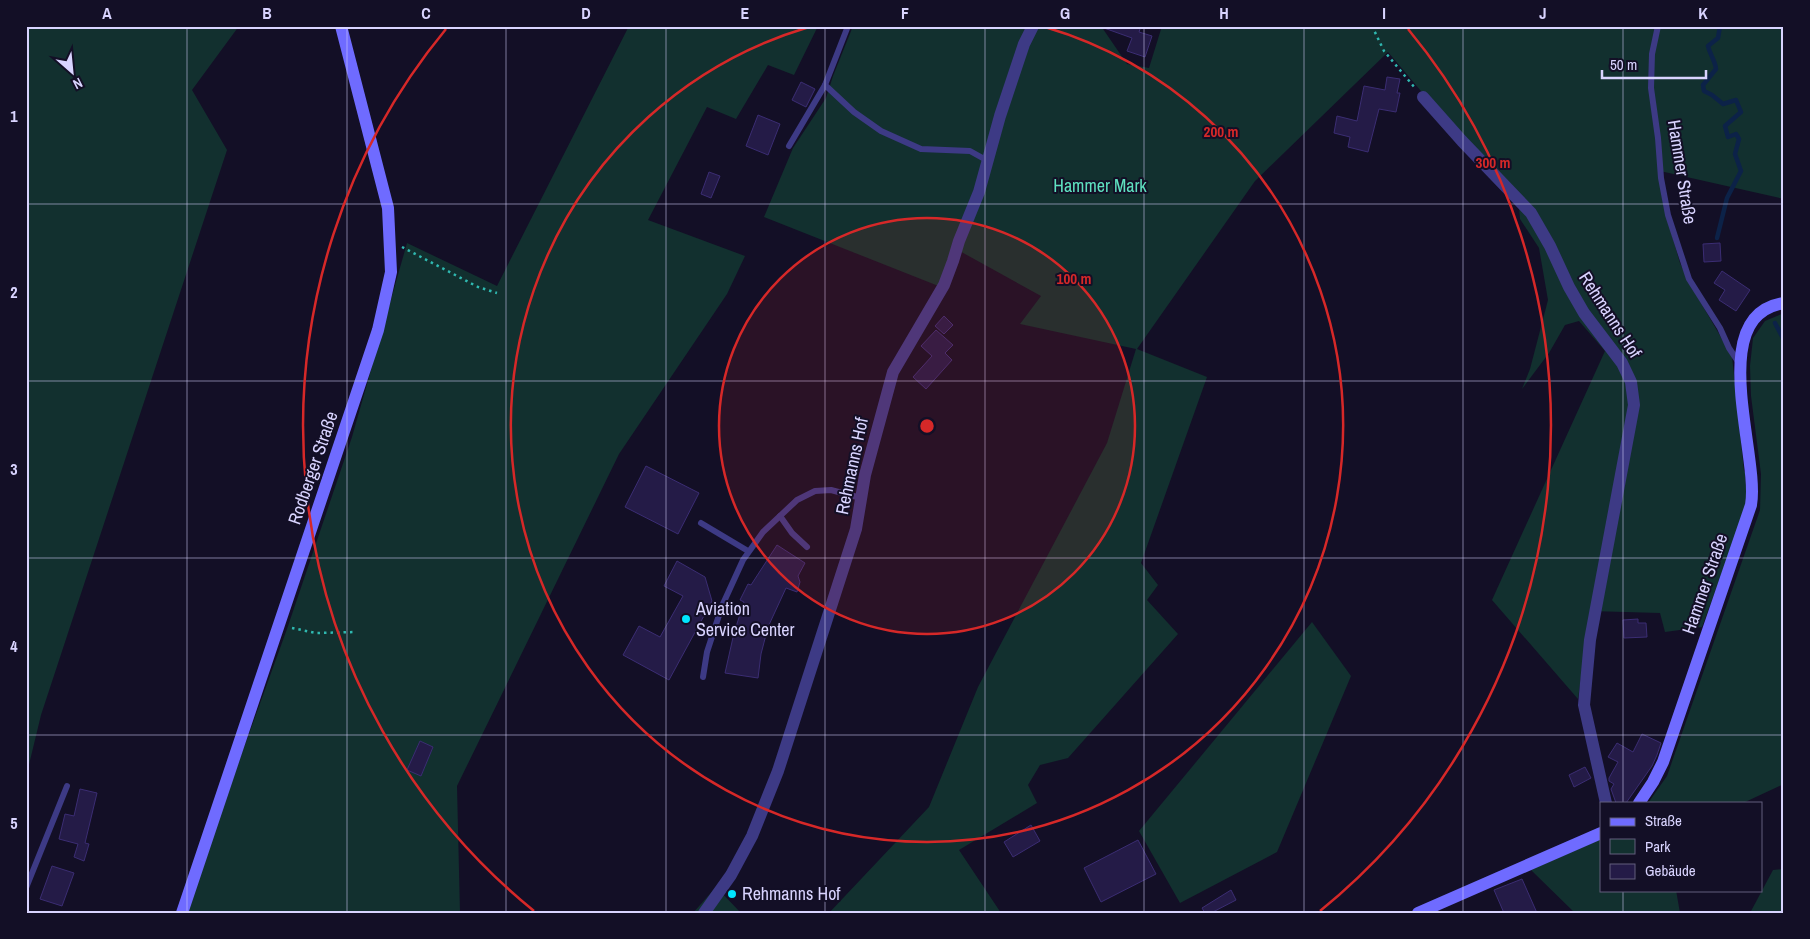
<svg xmlns="http://www.w3.org/2000/svg" width="1810" height="939" font-family="'Archivo Narrow',sans-serif">
	<style>
		.green { fill: #12302f }
		.lines { fill: none; stroke-linecap: round; stroke-linejoin: round }
		.stream { stroke: #0c2248; stroke-width: 4.5 }
		.building { fill: #241b47; stroke: #3b2d73 }
		.path { stroke: #2fb8b0; stroke-width: 2.5; stroke-dasharray: 2.5 4; stroke-linecap: butt }
		.lane { stroke: #3d3a85; stroke-width: 6 }
		.street { stroke: #3d3a85; stroke-width: 12 }
		.secondary { stroke: #6f6bff; stroke-width: 12 }
		.grid { fill: none; stroke: #d9d4ff; stroke-width: 1; stroke-opacity: 0.55 }
		.ring { fill: none; stroke: #d62828; stroke-width: 2.5 }
		.poi-dot { fill: #00e5ff; stroke: #130f26; stroke-width: 2 }
		.labels { text-anchor: middle; stroke-width: 4; stroke-linejoin: round; paint-order: stroke }
		.street-label { font-size: 18px; fill: #d9d4ff; stroke: #130f26 }
		.park-label { font-size: 18px; fill: #5fe0c0; stroke: #130f26 }
		.poi-label { font-size: 18px; fill: #d9d4ff; stroke: #130f26; text-anchor: start }
		.centre { fill: #d62828; stroke: #130f26; stroke-width: 2.5 }
		.ring-label { font-size: 15px; text-anchor: middle; font-weight: bold; fill: #d62828; stroke: #130f26; stroke-width: 4; stroke-linejoin: round; paint-order: stroke }
		.neatline { fill: none; stroke: #d9d4ff; stroke-width: 2 }
		.grid-label { font-size: 16px; text-anchor: middle; font-weight: bold; fill: #d9d4ff }
	</style>
	<rect width="100%" height="100%" fill="#130f26"/>
	<g class="green">
		<path d="M26 26H239L192 90 227 150 41 715 26 777Z"/>
		<path d="M629 26H818L794 75 768 65 736 119 707 107 648 220 745 256 727 294 619 454 457 786 460 913H184L287 629 352 437 407 243 497 286Z"/>
		<path d="M853 26H1101L1127 64 1149 68 1162 26H1784V199L1660 171 1667 218 1680 263 1691 286 1732 356 1744 471 1745 472 1747 504 1702 627 1665 632 1660 613 1590 611 1578 699 1492 600 1605 351 1579 321 1565 325 1549 353 1522 389 1530 369 1548 300 1539 248 1520 219 1518 194 1464 142 1388 52 1255 181 1137 349 1207 377 1141 563 1158 585 1147 600 1178 634 1068 758 1040 765 1028 785 1037 803 959 850 1001 913H829L929 807 978 687 1107 443 1136 349 1020 324 1041 296 956 249 941 287 764 217 793 148 826 98 833 76Z"/>
		<path d="M1784 313V784L1743 803H1648L1667 776 1760 510 1761 474 1751 396 1750 366 1753 338 1765 321Z"/>
		<path d="M1312 622 1351 676 1277 852 1180 903 1139 831Z"/>
		<path d="M1601 839V890H1676L1680 913H1575L1531 870Z"/>
		<path d="M1784 869V913H1750L1773 870Z"/>
		<path d="M716 887 741 913H693Z"/>
	</g>
	<g class="lines">
		<g class="stream">
			<path d="M1717 238 1727 198 1741 171 1735 154 1739 139 1736 134 1728 137 1725 126 1741 112 1736 100 1723 104 1712 95 1704 91 1703 85 1716 69C1715 60 1710 55 1708 46L1718 38 1720 26"/>
			<path d="M1775 323 1784 340"/>
		</g>
	</g>
	<g class="building">
		<path d="M1105 26H1141L1139 32 1152 36 1145 57 1127 51 1132 38 1104 28Z"/>
		<path d="M1387 77 1400 79 1397 93H1400L1396 112 1379 109 1368 152 1348 147 1350 137 1334 133 1337 116 1357 121 1364 86 1385 90Z"/>
		<path d="M801 82 815 89 806 107 792 100Z"/>
		<path d="M758 115 780 124 768 155 746 146Z"/>
		<path d="M709 172 720 176 711 198 701 194Z"/>
		<path d="M1720 243 1721 261 1704 262 1703 244Z"/>
		<path d="M1722 271 1750 290 1736 311 1719 300 1725 290 1714 283Z"/>
		<path d="M944 316 953 325 944 334 935 326Z"/>
		<path d="M936 330 953 345 945 353 952 360 926 389 913 377 932 356 921 346Z"/>
		<path d="M646 466 699 493 678 534 625 507Z"/>
		<path d="M777 545 805 563 798 576 800 582 797 592 786 588 768 627 761 654 758 678 725 673 734 633 744 602 740 600 748 584 751 585Z"/>
		<path d="M677 561 705 577 712 601 669 680 623 655 639 626 660 637 683 596 664 586Z"/>
		<path d="M1638 619V623H1646L1647 637 1624 638 1623 620Z"/>
		<path d="M1642 734 1661 743 1657 755 1652 766 1626 803H1616L1611 789 1614 784 1609 781V778L1618 762 1608 757 1617 743 1633 752Z"/>
		<path d="M420 741 433 747 421 776 407 770Z"/>
		<path d="M1585 767 1591 778 1574 787 1569 775Z"/>
		<path d="M80 789 97 793 85 843 89 844 84 861 74 857 78 844 59 839 65 814 74 816Z"/>
		<path d="M1031 825 1040 841 1013 857 1004 842Z"/>
		<path d="M1138 840 1156 874 1101 902 1084 868Z"/>
		<path d="M52 866 74 873 62 906 40 899Z"/>
		<path d="M1522 879 1537 913H1504L1494 890Z"/>
		<path d="M1231 890 1236 900 1211 913H1205L1202 908Z"/>
	</g>
	<g class="lines">
		<g class="path">
			<path d="M1372 26 1384 51 1415 88"/>
			<path d="M402 247 478 287 497 293"/>
			<path d="M292 628 316 633 355 632"/>
		</g>
		<g class="lane">
			<path d="M848 26 825 85 854 112 881 131 921 149 970 151 988 161"/>
			<path d="M1658 26 1652 54 1651 88 1658 138 1661 178 1668 215 1689 279 1720 328 1729 348 1739 363"/>
			<path d="M789 146 825 85"/>
			<path d="M780 516 792 533 807 547"/>
			<path d="M701 523 748 551"/>
			<path d="M703 677 707 652 722 606 743 560 763 532 797 500 815 491 831 490 861 498"/>
			<path d="M26 888 67 786"/>
		</g>
		<g class="street">
			<path d="M1423 97 1462 141 1531 213 1550 246 1569 287 1584 313 1622 363 1631 382 1634 405 1590 640 1584 705 1606 803"/>
			<path d="M704 913 731 875 752 836 778 771 856 529 865 475 893 372 944 285 953 261 959 241 979 192 1000 116 1024 44 1033 26"/>
		</g>
		<g class="secondary">
			<path d="M1639 803 1653 782 1663 762 1751 505C1760 455 1704 315 1784 303"/>
			<path d="M182 913 378 330 391 272 388 208 341 26"/>
			<path d="M1418 913 1601 833"/>
		</g>
	</g>
	<path class="grid" d="M187 26V913M347 26V913M506 26V913M666 26V913M825 26V913M985 26V913M1144 26V913M1304 26V913M1463 26V913M1623 26V803M26 204H1784M26 381H1784M26 558H1784M26 735H1784M1623 890V913"/>
	<circle cx="927" cy="426" r="208" fill="#d62828" fill-opacity=".12"/>
	<g class="ring">
		<circle cx="927" cy="426" r="208"/>
		<path d="M1045 27A416 416 0 1 1 809 27"/>
		<path d="M534 911A624 624 0 0 1 446 29M1408 29A624 624 0 0 1 1320 911"/>
	</g>
	<g class="poi-dot">
		<circle cx="686" cy="619" r="5"/>
		<circle cx="732" cy="894" r="5"/>
	</g>
	<g class="labels">
		<g class="street-label">
			<text transform="translate(1682 172) rotate(81)" y="6">Hammer Straße</text>
			<text transform="translate(1610 315) rotate(57)" y="6">Rehmanns Hof</text>
			<text transform="translate(852 466) rotate(-78)" y="6">Rehmanns Hof</text>
			<text transform="translate(313 468) rotate(-71)" y="6">Rodberger Straße</text>
			<text transform="translate(1705 584) rotate(-71)" y="6">Hammer Straße</text>
		</g>
		<g class="park-label">
			<text x="1100" y="192">Hammer Mark</text>
		</g>
		<g class="poi-label">
			<text x="696" y="615">Aviation<tspan x="696" dy="21">Service Center</tspan></text>
			<text x="742" y="900">Rehmanns Hof</text>
		</g>
	</g>
	<circle cx="927" cy="426" r="8" class="centre"/>
	<g class="ring-label">
		<text x="1221" y="137">200 m</text>
		<text x="1493" y="168">300 m</text>
		<text x="1074" y="284">100 m</text>
	</g>
	<rect width="1810" height="939" fill="none" stroke="#130f26" stroke-width="55"/>
	<rect x="1600" y="802" width="162" height="90" fill="#130f26" stroke="#625e7d"/>
	<rect x="1610" y="818" width="25" height="8" fill="#6f6bff" stroke="#625e7d"/>
	<text x="1645" y="826" font-size="15" fill="#d9d4ff">Straße</text>
	<rect x="1610" y="839" width="25" height="15" fill="#12302f" stroke="#625e7d"/>
	<text x="1645" y="852" font-size="15" fill="#d9d4ff">Park</text>
	<rect x="1610" y="864" width="25" height="15" fill="#241b47" stroke="#625e7d"/>
	<text x="1645" y="876" font-size="15" fill="#d9d4ff">Gebäude</text>
	<g transform="translate(72 72) rotate(153)" stroke="#130f26" stroke-width="4" paint-order="stroke">
	<path d="M0-4L9 19L0 12L-9 19Z" fill="#d9d4ff"/>
	<text y="-8" font-size="14" font-weight="bold" text-anchor="middle" fill="#d9d4ff">N</text>
	</g>
	<path d="M1602 70v8h104v-8" fill="none" stroke="#d9d4ff" stroke-width="2.5"/>
	<text x="1610" y="70" font-size="15" fill="#d9d4ff" stroke="#130f26" stroke-width="4" paint-order="stroke">50 m</text>
	<rect x="28" y="28" width="1754" height="884" class="neatline"/>
	<g class="grid-label">
		<text x="107" y="19">A</text>
		<text x="267" y="19">B</text>
		<text x="426" y="19">C</text>
		<text x="586" y="19">D</text>
		<text x="745" y="19">E</text>
		<text x="905" y="19">F</text>
		<text x="1065" y="19">G</text>
		<text x="1224" y="19">H</text>
		<text x="1384" y="19">I</text>
		<text x="1543" y="19">J</text>
		<text x="1703" y="19">K</text>
		<text x="14" y="122">1</text>
		<text x="14" y="298">2</text>
		<text x="14" y="475">3</text>
		<text x="14" y="652">4</text>
		<text x="14" y="829">5</text>
	</g>
</svg>
